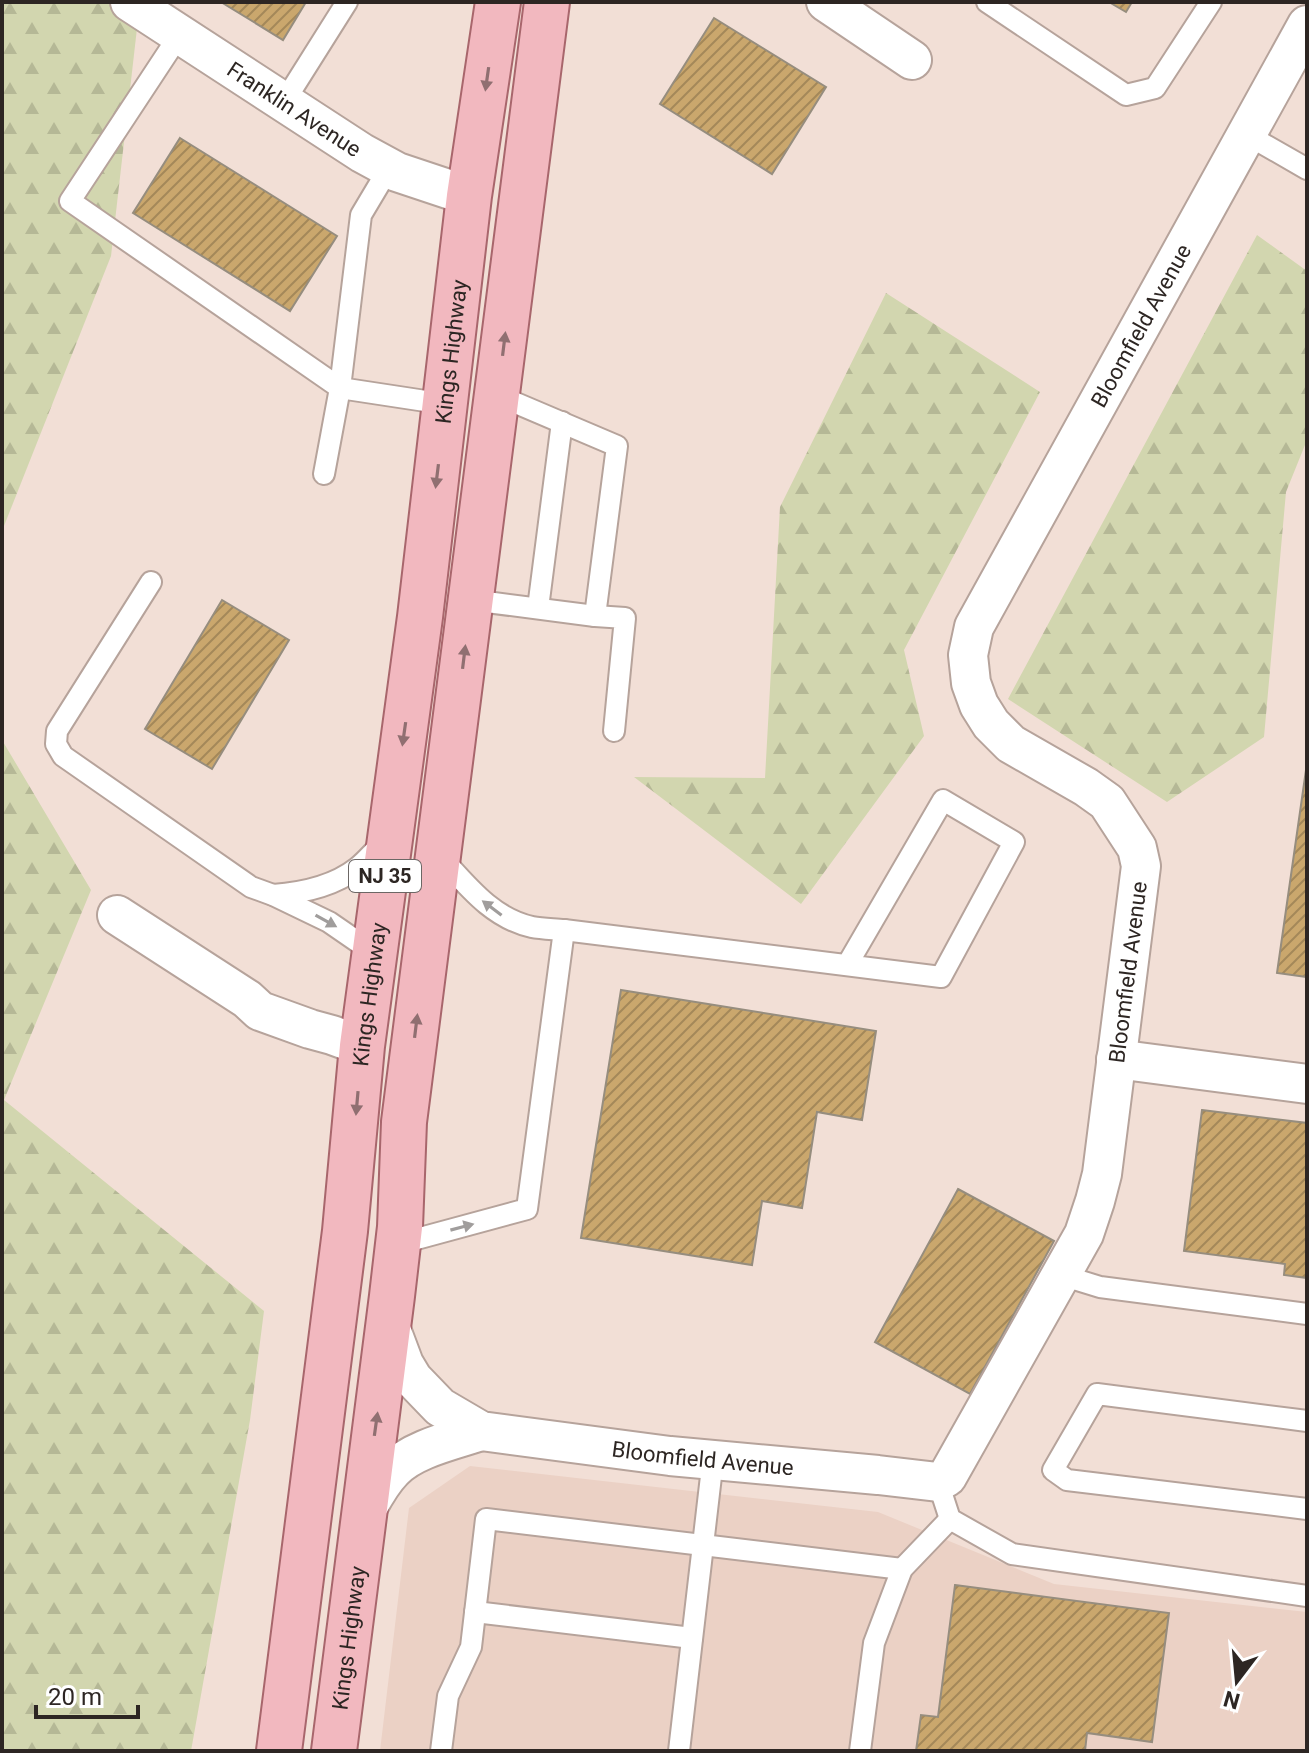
<svg xmlns="http://www.w3.org/2000/svg" width="1309" height="1753" font-family="Roboto,sans-serif">
	<style>
		.built { fill: #ebd1c5 }
		.forest { fill: url(#forest-firs) }
		.building { fill: url(#building-hatch); stroke: #968d7e; stroke-width: 2 }
		.lines { fill: none; stroke-linecap: round; stroke-linejoin: round }
		.service-casing { stroke: #b6a39b; stroke-width: 24 }
		.minor-casing { stroke: #b6a39b; stroke-width: 42 }
		.primary-casing { stroke: #a8666c; stroke-width: 48 }
		.service { stroke: #fff; stroke-width: 20 }
		.minor { stroke: #fff; stroke-width: 38 }
		.primary { stroke: #f2b8bf; stroke-width: 44 }
		.oneway { fill: #906f71 }
		.oneway2 { fill: #a09d9c }
		.labels { text-anchor: middle; stroke-width: 8; stroke-linejoin: round; paint-order: stroke }
		.shield { fill: #fff; stroke: #6c6765; stroke-width: 2 }
		.shield-label { font-size: 20px; font-weight: bold; fill: #2d2623 }
		.street-label { font-size: 22px; fill: #2d2623; stroke: #fff }
	</style>
	<defs>
		<pattern id="forest-firs" width="22" height="20" patternUnits="userSpaceOnUse" patternTransform="scale(2)"><rect width="22" height="20" fill="#d2d6af"/><path d="M5 1l3.5 6h-7zM16 11l3.5 6h-7z" fill="#b5b896"/></pattern>
		<pattern id="building-hatch" width="6" height="6" patternUnits="userSpaceOnUse" patternTransform="scale(2)"><rect width="6" height="6" fill="#caa76d"/><path d="M-1 1l2-2M0 6l6-6M5 7l2-2" fill="none" stroke="#a48859"/></pattern>
	</defs>
	<rect width="100%" height="100%" fill="#f2dfd6"/>
	<path class="built" d="M470 1466 878 1512 1054 1584 1307 1612V1751H380L409 1508Z"/>
	<g class="forest">
		<path d="M2 2H140L111 256 2 531Z"/>
		<path d="M1257 235 1307 271V440L1286 492 1264 737 1167 802 1008 699Z"/>
		<path d="M886 293 1040 392 904 650 924 736 801 904 634 777 765 778 780 507Z"/>
		<path d="M2 740 91 890 4 1100 264 1311 250 1420 191 1751H2Z"/>
	</g>
	<g class="building">
		<path d="M221 2H306L283 40Z"/>
		<path d="M1109 2H1132L1126 12Z"/>
		<path d="M714 18 826 87 772 174 660 104Z"/>
		<path d="M180 138 337 236 290 311 133 213Z"/>
		<path d="M222 600 289 640 212 769 145 729Z"/>
		<path d="M1307 763V977L1277 973Z"/>
		<path d="M621 990 876 1031 862 1120 817 1112 802 1208 762 1201 752 1265 581 1238Z"/>
		<path d="M1202 1110 1307 1123V1278L1284 1275 1285 1264 1184 1251Z"/>
		<path d="M958 1189 1054 1241 970 1394 875 1342Z"/>
		<path d="M955 1585 1169 1613 1152 1742 1087 1733 1085 1751H916L921 1715 938 1717Z"/>
	</g>
	<g class="lines">
		<g class="service-casing">
			<g id="service">
				<path d="M987 2 1126 95 1155 88 1211 2"/>
				<path d="M180 34 70 201 340 388 324 474"/>
				<path d="M284 102 347 2"/>
				<path d="M1246 134 1307 169"/>
				<path d="M389 168 361 215 340 388 445 404"/>
				<path d="M151 582 57 731 56 744 63 756 251 887 273 895 329 922 374 953"/>
				<path d="M471 600 595 616 617 446 497 395"/>
				<path d="M538 608 562 422"/>
				<path d="M595 616 625 618 614 731"/>
				<path d="M439 855C466 884 491 918 532 927 542 929 554 929 564 930"/>
				<path d="M273 895C301 893 334 886 357 868 367 860 375 850 384 841"/>
				<path d="M398 1244 527 1209 564 930 941 977 1014 842 943 800 847 965"/>
				<path d="M1061 1275 1100 1287 1307 1314"/>
				<path d="M1307 1421 1097 1394 1053 1470 1067 1480 1307 1509"/>
				<path d="M938 1482 950 1519 1012 1554 1307 1596"/>
				<path d="M475 1612 692 1638"/>
				<path d="M441 1751 448 1696 471 1647 486 1519 902 1569"/>
				<path d="M679 1751 713 1459"/>
				<path d="M860 1751 874 1643 902 1569 950 1519"/>
			</g>
		</g>
		<g class="minor-casing">
			<g id="minor">
				<path id="s1" d="M130 2 362 153 397 172 469 196"/>
				<path d="M826 2 912 60"/>
				<path d="M117 915 247 999 260 1011 310 1029 332 1035 362 1046"/>
				<path d="M1116 1059 1307 1084"/>
				<path id="s2" d="M389 1324 404 1364 413 1379 440 1407 481 1431 670 1456 878 1475 938 1482 947 1477 1084 1234 1095 1201 1102 1174 1141 866 1137 848 1107 802 1086 787 1011 744 991 724 979 705 971 683 968 655 974 627 1307 25"/>
				<path d="M364 1514C373 1498 380 1483 393 1470 412 1449 454 1440 481 1431"/>
			</g>
		</g>
		<g class="primary-casing">
			<g id="primary">
				<path id="s3" d="M279 1751 345 1231 362 1046 420 617 469 196 498 2"/>
				<path id="s4" d="M334 1751 392 1296 400 1227 404 1122 547 2"/>
			</g>
		</g>
		<use href="#service" class="service"/>
		<use href="#minor" class="minor"/>
		<use href="#primary" class="primary"/>
	</g>
	<defs><path id="oneway-solid" d="M-6-.8H1V-3.2L6.5 0L1 3.2V.8H-6Z" transform="scale(2)"/></defs>
	<g class="oneway">
		<use href="#oneway-solid" transform="translate(487 79) rotate(98)"/>
		<use href="#oneway-solid" transform="translate(504 344) rotate(-83)"/>
		<use href="#oneway-solid" transform="translate(437 476) rotate(97)"/>
		<use href="#oneway-solid" transform="translate(464 657) rotate(-83)"/>
		<use href="#oneway-solid" transform="translate(404 734) rotate(98)"/>
		<use href="#oneway-solid" transform="translate(416 1026) rotate(-83)"/>
		<use href="#oneway-solid" transform="translate(357 1103) rotate(95)"/>
		<use href="#oneway-solid" transform="translate(376 1424) rotate(-82)"/>
	</g>
	<g class="oneway2">
		<use href="#oneway-solid" transform="translate(492 908) rotate(-143)"/>
		<use href="#oneway-solid" transform="translate(326 921) rotate(29)"/>
		<use href="#oneway-solid" transform="translate(462 1227) rotate(-15)"/>
	</g>
	<g class="labels">
		<rect class="shield" x="349" y="860" width="72" height="32" rx="6"/>
		<g class="shield-label">
			<text x="385" y="883">NJ 35</text>
		</g>
		<g class="street-label">
			<text dy="8" stroke="none"><textPath href="#s1" startOffset="196">Franklin Avenue</textPath></text>
			<text dy="8" stroke="none"><textPath href="#s2" startOffset="1930">Bloomfield Avenue</textPath></text>
			<text dy="8" stroke="none"><textPath href="#s3" startOffset="1410">Kings Highway</textPath></text>
			<text dy="8" stroke="none"><textPath href="#s2" startOffset="1162">Bloomfield Avenue</textPath></text>
			<text dy="8" stroke="none"><textPath href="#s3" startOffset="762">Kings Highway</textPath></text>
			<text dy="8" stroke="none"><textPath href="#s2" startOffset="370">Bloomfield Avenue</textPath></text>
			<text dy="8" stroke="none"><textPath href="#s4" startOffset="114">Kings Highway</textPath></text>
		</g>
	</g>
	<rect width="1309" height="1753" fill="none" stroke="#2d2623" stroke-width="8"/>
	<g transform="translate(1237 1681) rotate(196)" stroke="#ffffff" stroke-width="6" paint-order="stroke">
	<path d="M0-6L14 30L0 20L-14 30Z" fill="#2d2623"/>
	<text y="-12" font-size="22" font-weight="bold" text-anchor="middle" fill="#2d2623">N</text>
	</g>
	<path d="M36 1705v12h102v-12" fill="none" stroke="#2d2623" stroke-width="4"/>
	<text x="48" y="1705" font-size="24" fill="#2d2623" stroke="#ffffff" stroke-width="6" paint-order="stroke">20 m</text>
</svg>
